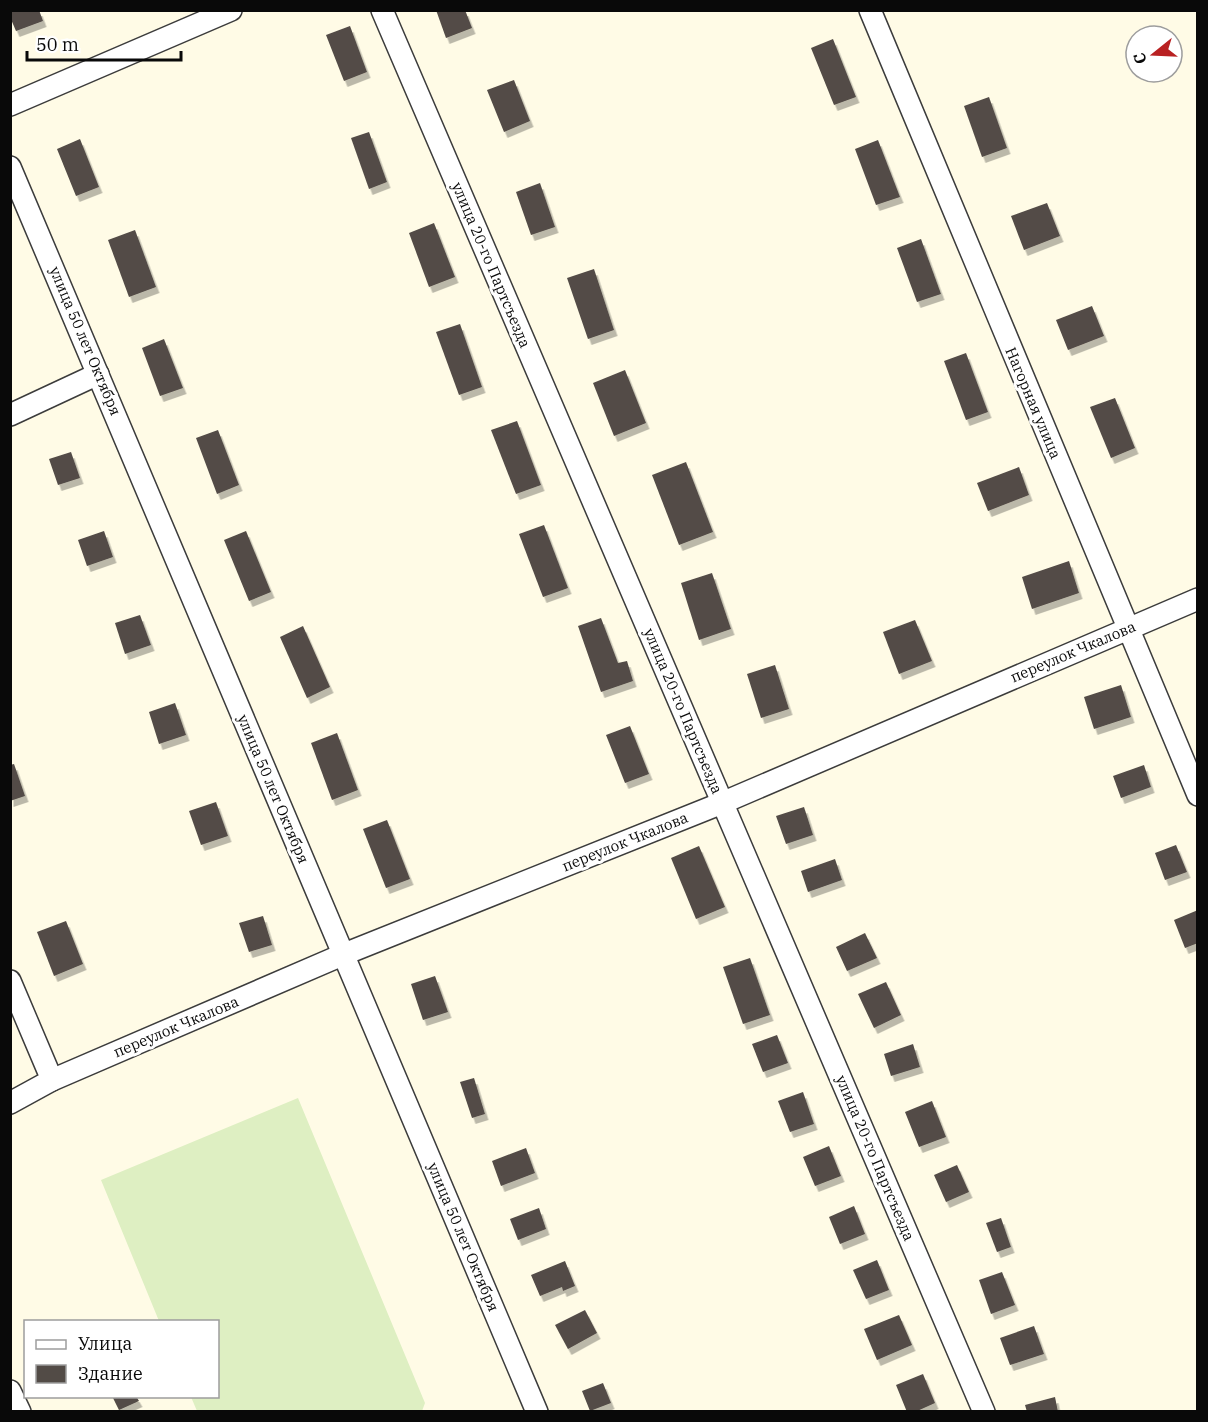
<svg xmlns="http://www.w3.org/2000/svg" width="1208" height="1422" font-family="'IBM Plex Serif',serif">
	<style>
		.pitch { fill: #deefc2 }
		.building { fill: #524b46; filter: url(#shadow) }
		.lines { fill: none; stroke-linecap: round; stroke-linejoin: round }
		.minor-casing { stroke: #3c3c3c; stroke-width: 24 }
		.minor { stroke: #fff; stroke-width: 21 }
		.labels { text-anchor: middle; stroke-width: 6; stroke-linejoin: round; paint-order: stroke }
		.street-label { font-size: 15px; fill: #090909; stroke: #fff }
	</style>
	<defs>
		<filter id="shadow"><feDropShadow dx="3.5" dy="6" stdDeviation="0" flood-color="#0004"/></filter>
	</defs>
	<rect width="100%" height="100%" fill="#fffbe6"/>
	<path class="pitch" d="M298 1098 425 1403 422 1411H197L191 1397 218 1396V1322L159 1321 101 1180Z"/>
	<g class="building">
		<path d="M10 10H39L43 21 16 31 10 17Z"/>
		<path d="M436 10H465L472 28 446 38Z"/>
		<path d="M350 26 367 72 344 81 326 35Z"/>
		<path d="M833 39 856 97 834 105 811 48Z"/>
		<path d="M514 80 530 121 504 132 487 90Z"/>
		<path d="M989 97 1007 148 982 157 964 106Z"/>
		<path d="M369 132 387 182 369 189 351 138Z"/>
		<path d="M80 139 99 187 76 196 57 149Z"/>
		<path d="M878 140 900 197 876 205 855 149Z"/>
		<path d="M540 183 555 227 531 235 516 192Z"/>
		<path d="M1047 203 1060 236 1024 250 1011 216Z"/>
		<path d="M434 223 455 277 429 287 409 233Z"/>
		<path d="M135 230 156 287 129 297 108 240Z"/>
		<path d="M921 239 941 294 917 302 897 248Z"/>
		<path d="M594 269 614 330 588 339 567 278Z"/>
		<path d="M1092 306 1104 336 1068 350 1056 320Z"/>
		<path d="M460 324 482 387 459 395 436 332Z"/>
		<path d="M164 339 183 388 160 396 142 348Z"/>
		<path d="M966 353 988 412 966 420 944 361Z"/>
		<path d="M625 370 646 423 614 436 593 383Z"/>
		<path d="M1115 398 1135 448 1111 458 1090 407Z"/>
		<path d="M517 421 541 485 516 494 491 430Z"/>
		<path d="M218 430 239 485 217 494 196 438Z"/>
		<path d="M71 452 80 478 58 485 49 459Z"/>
		<path d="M686 462 713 532 679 545 652 475Z"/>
		<path d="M1019 467 1029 495 988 511 977 483Z"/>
		<path d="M544 525 568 588 543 597 519 534Z"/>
		<path d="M104 531 113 557 87 566 78 540Z"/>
		<path d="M246 531 271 592 249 601 224 540Z"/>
		<path d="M1069 561 1079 593 1032 609 1022 577Z"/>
		<path d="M712 573 731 629 699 640 681 583Z"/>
		<path d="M140 615 151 645 125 654 115 623Z"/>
		<path d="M601 618 618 663 627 661 633 681 601 692 578 626Z"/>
		<path d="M915 620 932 661 899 674 883 632Z"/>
		<path d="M303 626 330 687 307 698 280 637Z"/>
		<path d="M775 665 789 709 761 718 747 674Z"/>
		<path d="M1121 685 1131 717 1094 729 1084 697Z"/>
		<path d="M175 703 186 735 159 744 149 712Z"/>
		<path d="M630 726 649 774 625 783 606 735Z"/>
		<path d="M337 733 358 790 332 800 311 743Z"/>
		<path d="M14 764 25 796 10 801V765Z"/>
		<path d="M1144 765 1151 787 1121 798 1113 776Z"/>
		<path d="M216 802 228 836 201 845 189 811Z"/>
		<path d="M804 807 813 835 786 844 776 816Z"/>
		<path d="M387 820 410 879 386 888 363 829Z"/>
		<path d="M1176 845 1187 872 1165 880 1155 853Z"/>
		<path d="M699 846 725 907 696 919 671 858Z"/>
		<path d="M835 859 842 880 808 892 801 871Z"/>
		<path d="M1198 910V943L1185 948 1174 920Z"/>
		<path d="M263 916 272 945 249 952 239 923Z"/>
		<path d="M66 921 83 964 54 976 37 932Z"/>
		<path d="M865 933 877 958 847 971 836 947Z"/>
		<path d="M750 958 770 1015 743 1024 723 967Z"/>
		<path d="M435 976 448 1012 423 1020 411 984Z"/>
		<path d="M886 982 901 1015 874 1028 858 994Z"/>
		<path d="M777 1035 788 1063 763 1072 752 1044Z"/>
		<path d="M913 1044 920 1067 891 1076 884 1054Z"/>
		<path d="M474 1078 485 1114 472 1118 460 1082Z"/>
		<path d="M803 1092 814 1124 790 1132 778 1101Z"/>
		<path d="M932 1101 946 1137 919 1147 905 1112Z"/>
		<path d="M829 1146 841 1176 815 1186 803 1157Z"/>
		<path d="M526 1148 535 1173 501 1186 492 1161Z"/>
		<path d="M957 1165 969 1192 946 1202 934 1175Z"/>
		<path d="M854 1206 865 1234 840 1244 829 1217Z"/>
		<path d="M539 1208 546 1229 518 1240 510 1219Z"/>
		<path d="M1001 1218 1011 1247 997 1252 986 1223Z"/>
		<path d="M877 1260 889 1290 866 1299 853 1270Z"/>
		<path d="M565 1261 575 1286 563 1291 562 1287 540 1296 531 1275Z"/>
		<path d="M1002 1272 1015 1305 991 1314 979 1280Z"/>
		<path d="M585 1310 597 1333 568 1349 555 1325Z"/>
		<path d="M899 1315 912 1345 877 1360 864 1329Z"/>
		<path d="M1034 1326 1044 1354 1010 1365 1000 1338Z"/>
		<path d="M923 1374 935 1403 915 1412H907L896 1385Z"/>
		<path d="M603 1383 611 1403 590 1411 582 1391Z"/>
		<path d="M112 1396H136L139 1401 119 1410Z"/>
		<path d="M1055 1397 1058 1412H1027L1025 1405Z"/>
	</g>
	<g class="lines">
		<g class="minor-casing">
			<g id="minor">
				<path d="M382 10 984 1412"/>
				<path d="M870 10 1198 795"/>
				<path d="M10 105 231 10"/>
				<path d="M10 167 537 1412"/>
				<path d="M10 415 98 374"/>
				<path d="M10 981 52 1080 10 1103"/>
				<path d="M52 1080 342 955 722 803 1198 599"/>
				<path d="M10 1391 20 1412"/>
			</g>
		</g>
		<use href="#minor" class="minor"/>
	</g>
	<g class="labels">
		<g class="street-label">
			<text transform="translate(491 265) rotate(67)" y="5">улица 20-го Партсъезда</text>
			<text transform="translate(85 341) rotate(67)" y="5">улица 50 лет Октября</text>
			<text transform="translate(1033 403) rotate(67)" y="5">Нагорная улица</text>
			<text transform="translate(1073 652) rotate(-23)" y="5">переулок Чкалова</text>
			<text transform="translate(683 711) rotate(67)" y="5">улица 20-го Партсъезда</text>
			<text transform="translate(273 789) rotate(67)" y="5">улица 50 лет Октября</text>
			<text transform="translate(625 842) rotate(-22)" y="5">переулок Чкалова</text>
			<text transform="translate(176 1027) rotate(-23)" y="5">переулок Чкалова</text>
			<text transform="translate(875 1158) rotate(67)" y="5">улица 20-го Партсъезда</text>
			<text transform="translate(463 1237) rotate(67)" y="5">улица 50 лет Октября</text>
		</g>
	</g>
	<rect width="1208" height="1422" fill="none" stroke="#090909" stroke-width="24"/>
	<rect x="24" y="1320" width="195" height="78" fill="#ffffff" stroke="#9d9d9d" stroke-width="1.5"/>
	<rect x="36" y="1340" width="30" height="9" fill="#ffffff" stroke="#9d9d9d" stroke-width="1.5"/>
	<text x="78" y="1350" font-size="18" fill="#090909">Улица</text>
	<rect x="36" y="1365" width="30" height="18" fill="#524b46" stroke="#9d9d9d" stroke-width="1.5"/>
	<text x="78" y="1380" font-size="18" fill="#090909">Здание</text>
	<g transform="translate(1154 54) rotate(252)"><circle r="28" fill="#ffffff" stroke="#9d9d9d" stroke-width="1.5"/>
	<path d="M0-4.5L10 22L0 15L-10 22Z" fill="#b92122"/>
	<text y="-9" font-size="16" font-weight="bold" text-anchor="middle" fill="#090909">С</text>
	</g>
	<path d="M27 51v9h154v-9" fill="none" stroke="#090909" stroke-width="3"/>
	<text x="36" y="51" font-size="18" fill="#090909" stroke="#ffffff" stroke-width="4.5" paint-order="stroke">50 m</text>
</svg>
